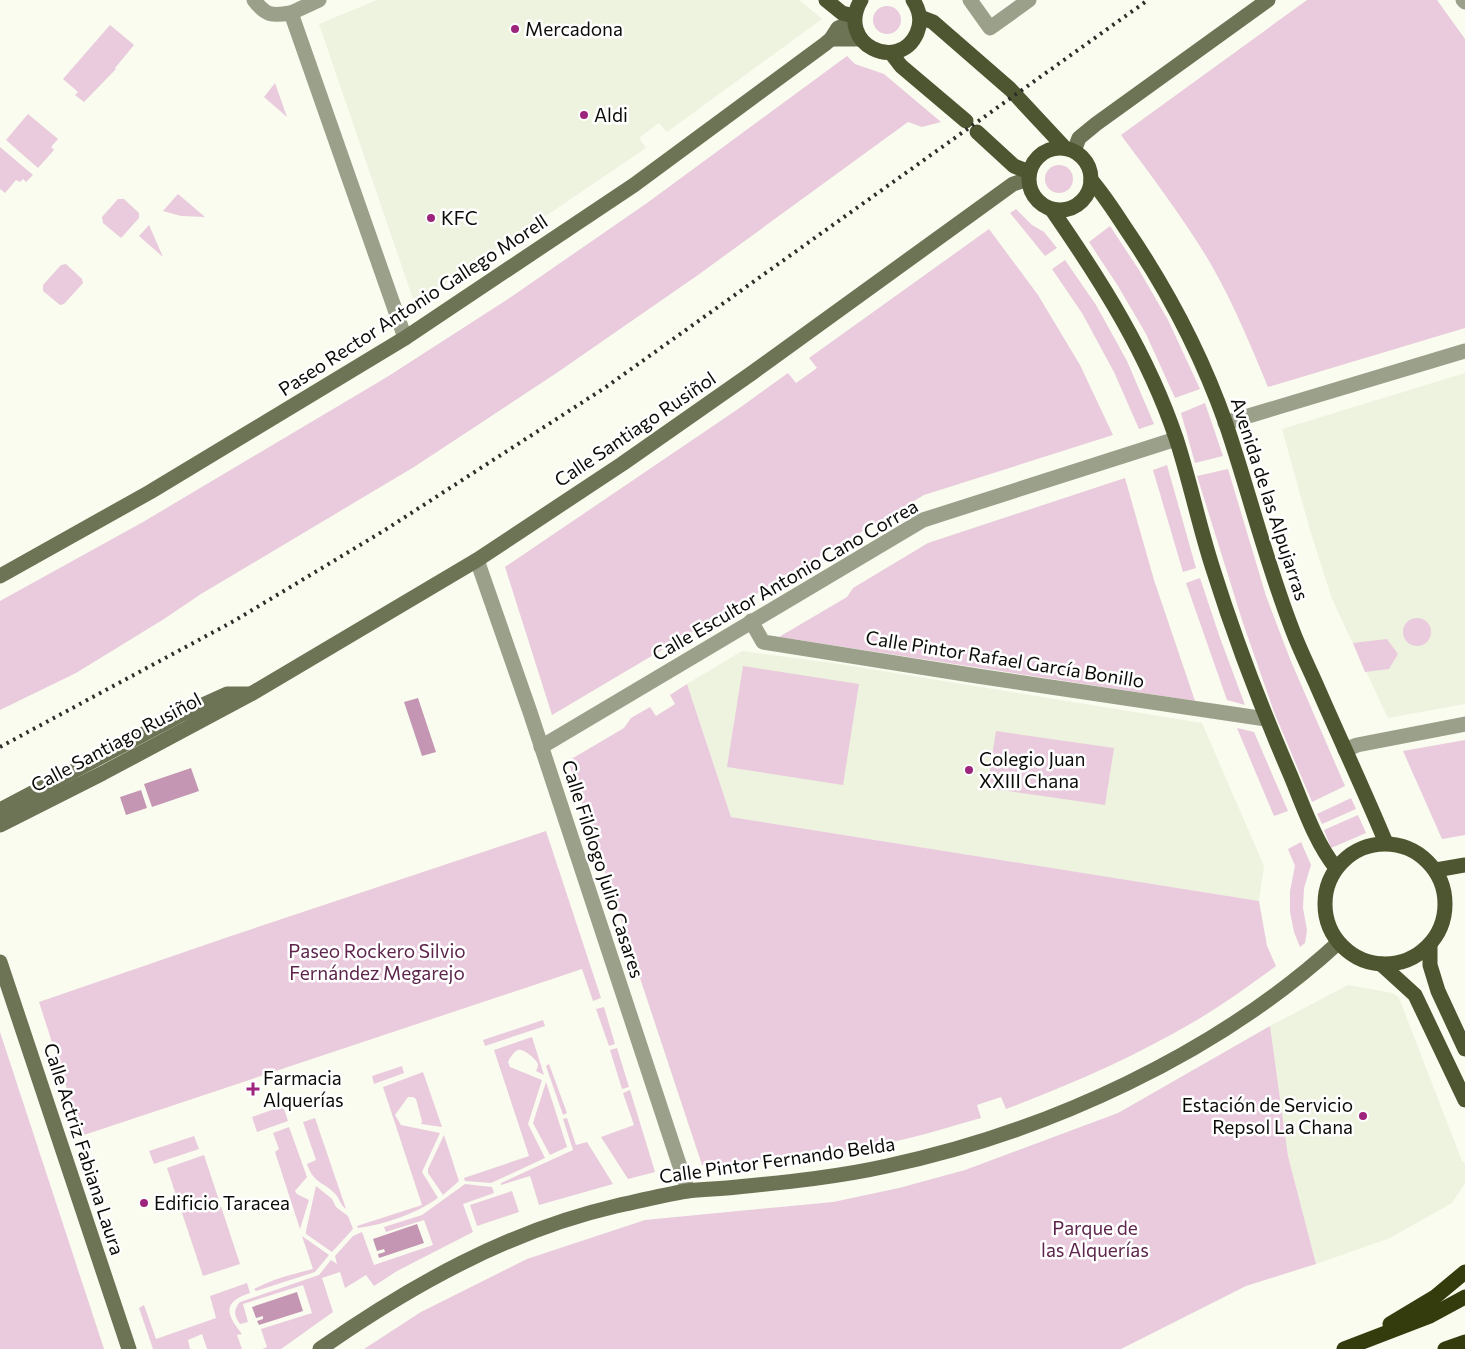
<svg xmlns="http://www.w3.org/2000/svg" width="1465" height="1349" font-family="Commissioner,sans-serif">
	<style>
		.built { fill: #eef3df }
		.green { fill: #e9cbdd }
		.water { fill: #c496b3 }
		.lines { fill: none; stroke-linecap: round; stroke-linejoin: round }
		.street { stroke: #9ba08b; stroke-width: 15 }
		.secondary { stroke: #6d7456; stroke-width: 15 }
		.primary { stroke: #4e5631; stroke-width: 15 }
		.highway { stroke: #343c0e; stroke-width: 15 }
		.rail { stroke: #2d2e29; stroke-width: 4; stroke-dasharray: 2.5 5; stroke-linecap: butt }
		.poi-dot { fill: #9d257d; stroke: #fff; stroke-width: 2 }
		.labels { text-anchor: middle; stroke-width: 5; stroke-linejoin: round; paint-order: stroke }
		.poi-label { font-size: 19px; fill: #0b0c08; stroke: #fff; text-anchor: start }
		.street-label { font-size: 19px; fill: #0b0c08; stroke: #fff }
		.park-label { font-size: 19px; fill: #5d254c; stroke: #fff }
	</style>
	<rect width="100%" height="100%" fill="#f9fcef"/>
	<g class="built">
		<path d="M377 0H799L822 19 667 132 659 123 639 138 646 148 415 305 319 24Z"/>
		<path d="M1465 373V704L1388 718 1332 599 1310 530 1282 429Z"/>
		<path d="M742 651 833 663 1202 723 1264 866 1259 901 731 817 687 684Z"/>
		<path d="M1348 985 1393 993 1399 998 1462 1161 1465 1163V1183L1452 1203 1390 1238 1316 1264 1288 1156 1270 1026Z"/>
	</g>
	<g class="green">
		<path d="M1307 0H1437L1465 39V328L1268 387C1251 346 1234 305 1212 266 1185 220 1153 178 1121 135Z"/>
		<circle cx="887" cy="20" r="14"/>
		<path d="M110 25 134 45 115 68 116 69 84 102 75 95 78 92 63 79Z"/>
		<path d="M847 56 855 64 884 74 941 122 922 127 908 122 698 275 558 372 414 467 201 594 164 619 76 673 0 710V601L143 522 387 377 511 297 647 203Z"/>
		<path d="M275 83 287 117 264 97Z"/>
		<path d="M28 114 58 139 51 147 54 150 38 168 6 140Z"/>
		<path d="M0 147 33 175 26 182 23 179 20 182 16 180 5 193 0 189Z"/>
		<circle cx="1059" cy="179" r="14"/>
		<path d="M178 194 205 217 181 216 163 211Z"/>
		<path d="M118 199H124L139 213V218L121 238 103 223 102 217Z"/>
		<path d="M1016 209 1032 225 1044 232 1057 248 1045 256 1010 213Z"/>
		<path d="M149 225 163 257 139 236Z"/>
		<path d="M1110 226 1139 270 1168 320 1200 389 1175 398 1146 334 1118 286 1089 242Z"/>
		<path d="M989 229 1038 295 1080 365 1113 435 924 495 552 715 505 567 741 407 788 373 796 383 817 368 809 358Z"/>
		<path d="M1065 260 1096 305 1127 361 1154 424 1139 429 1114 372 1082 313 1052 269Z"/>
		<path d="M66 264 82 279 83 283 64 304 60 305 43 291V285L61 265Z"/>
		<path d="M1205 403 1223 456 1195 463 1181 413Z"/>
		<path d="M1167 465 1196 568 1183 572 1153 470Z"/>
		<path d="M1228 469 1266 596 1290 659 1345 786 1312 802 1274 712 1243 623 1197 476Z"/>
		<path d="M1125 478 1154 580 1195 701 779 637 847 597 853 588 928 543Z"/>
		<path d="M1200 578 1219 635 1245 705 1227 700 1186 583Z"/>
		<circle cx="1417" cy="632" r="14"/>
		<path d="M1387 639 1398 654 1389 669 1365 672 1353 643Z"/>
		<path d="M743 666 859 684 843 785 727 767Z"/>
		<path d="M687 684 731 817 1259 901 1267 946 1276 966C1250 985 1224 1004 1197 1020 1136 1056 1072 1084 1006 1109L1001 1097 977 1105 981 1118C946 1128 910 1139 874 1146 821 1157 756 1165 702 1165L568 761 624 728 631 718 650 707 656 716 675 704 670 695Z"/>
		<path d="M1237 728 1254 732 1288 811 1274 816Z"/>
		<path d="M996 731 1114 748 1105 805 987 788Z"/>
		<path d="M1465 740V835L1442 839 1403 751Z"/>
		<path d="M1351 798 1356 809 1322 824 1317 814Z"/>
		<path d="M1358 815 1366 833 1331 848 1324 830Z"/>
		<path d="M546 831 601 998 593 1001 582 969 81 1136 78 1123 39 1002 231 936Z"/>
		<path d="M1301 842 1311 865 1304 888 1303 908 1307 930 1305 943 1300 947 1294 932 1290 912V891L1295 866 1288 849Z"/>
		<path d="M604 1007 615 1044 609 1046 596 1009Z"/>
		<path d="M543 1020 545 1026 485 1046 483 1040Z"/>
		<path d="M1270 1026 1288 1156 1316 1264 1246 1286 1121 1349H364L421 1312 527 1259 645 1220 833 1202 899 1188 965 1170 1118 1113Z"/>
		<path d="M0 1032 104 1349H0Z"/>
		<path d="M532 1037 544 1075 536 1071C537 1069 538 1067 538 1064 536 1059 523 1048 518 1050 514 1051 510 1058 508 1062L510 1067 542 1080 528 1124 545 1158 491 1183 465 1181 464 1178 529 1156 494 1050Z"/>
		<path d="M617 1048 629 1087 622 1089 610 1050Z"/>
		<path d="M549 1064 567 1113 563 1115 546 1066Z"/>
		<path d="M402 1066 404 1073 374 1084 372 1076Z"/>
		<path d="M423 1072 442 1127 421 1124 422 1121 416 1099 413 1097H408L395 1115 401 1125 440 1133 422 1172 438 1198C415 1214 386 1224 358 1228L357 1226 422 1205 383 1087Z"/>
		<path d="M546 1082 567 1147 550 1155 533 1123Z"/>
		<path d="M630 1090 655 1172 628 1179 601 1137 634 1125 623 1093Z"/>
		<path d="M283 1106 288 1121 257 1132 252 1117Z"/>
		<path d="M315 1118 346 1209C341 1205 340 1201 337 1196 326 1182 314 1185 307 1164L316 1160 303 1122Z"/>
		<path d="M567 1118 576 1145 587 1142 613 1184 539 1205 530 1176 501 1185V1183L573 1150 563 1119Z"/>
		<path d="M289 1127 307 1177 295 1191 297 1194 309 1200 300 1229 275 1152 279 1149 273 1133Z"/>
		<path d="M444 1135 459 1181 443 1195 428 1173V1169Z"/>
		<path d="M194 1136 199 1149 154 1164 149 1151Z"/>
		<path d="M204 1155 240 1264 203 1276 167 1168Z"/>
		<path d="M465 1184 492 1187 494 1193 463 1204 473 1232 397 1271 374 1286 366 1275 345 1288 340 1272 322 1278 333 1312 281 1349H262L267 1347 261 1329 312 1313 303 1285 243 1304 248 1322 240 1324C234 1316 233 1310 240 1302L319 1275 331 1260 337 1264 335 1256 353 1236 362 1232 374 1265 433 1245 424 1220 386 1232 384 1227 422 1215Z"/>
		<path d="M316 1186 332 1199 336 1207 348 1216 353 1229 332 1252 306 1234V1231Z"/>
		<path d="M512 1191 519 1212 477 1226 470 1205Z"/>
		<path d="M302 1236 329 1255 315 1272 256 1291 254 1289C273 1279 293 1274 313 1269Z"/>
		<path d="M247 1283 250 1293C222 1302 226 1314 242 1334L237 1335 242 1349H207L202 1334 188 1340 190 1349H153L139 1308 144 1305 156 1339 216 1318 210 1296Z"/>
	</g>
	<g class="water">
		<path d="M418 698 436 752 422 756 404 702Z"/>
		<path d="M191 768 199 791 152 807 144 784Z"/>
		<path d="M141 790 147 808 126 815 120 797Z"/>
		<path d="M417 1224 424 1243 379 1258 378 1254 385 1252 384 1249 377 1251 373 1239Z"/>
		<path d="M297 1292 303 1311 259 1325 257 1321 263 1319V1316L256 1318 252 1307Z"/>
	</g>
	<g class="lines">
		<g class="street">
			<path d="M254 0C266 16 272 16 291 13L405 338"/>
			<path d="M970 0 990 28 1029 0"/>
			<path d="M1463 0 1465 2"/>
			<path d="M291 13 319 0"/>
			<path d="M1225 423 1465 351"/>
			<path d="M477 560 530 712 688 1191"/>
			<path d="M751 621 763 642 977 676 1266 719"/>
			<path d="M541 747 923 520 1176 439"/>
			<path d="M1345 750 1357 745 1465 724"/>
		</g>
		<g class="secondary">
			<path d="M831 39H860"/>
			<path d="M1074 151 1079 138 1096 124 1268 0"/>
			<path d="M0 576 150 492 405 338 634 185 825 44 831 39 838 28 854 22"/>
			<path d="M0 810 178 716 227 694H249"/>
			<path d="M0 825 103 773 251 694 477 560 622 464 752 373 1013 184 1028 179"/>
			<path d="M0 962 129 1349"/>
			<path d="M320 1349C410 1286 508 1231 616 1206 639 1201 663 1195 687 1191 703 1189 721 1189 737 1187 787 1182 838 1177 887 1166 1047 1132 1217 1054 1338 943"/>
		</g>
		<g class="primary">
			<path d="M826 0 842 13 854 16"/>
			<path d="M861 0C835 44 899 74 917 33 922 21 920 11 913 0"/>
			<path d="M920 17 933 22 1010 89 1065 148"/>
			<path d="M891 53 901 66 966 121"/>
			<path d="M977 132 1014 166 1029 172"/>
			<circle cx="1060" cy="179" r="31"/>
			<path d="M1091 180C1105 196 1116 214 1128 232 1168 291 1202 356 1226 424 1249 492 1266 562 1292 629 1299 648 1308 666 1316 684 1339 737 1364 790 1386 843"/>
			<path d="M1052 210C1102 282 1148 355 1176 438 1190 481 1199 526 1213 569 1235 639 1261 707 1290 774 1303 805 1315 842 1336 868"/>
			<circle cx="1385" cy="904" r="60"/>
			<path d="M1436 870 1465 865"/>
			<path d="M1430 945V965L1438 991 1465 1049"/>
			<path d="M1381 964 1415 995 1465 1100"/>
		</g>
		<g class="highway">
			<path d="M1390 1324 1435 1297 1465 1272"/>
			<path d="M1344 1349 1430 1316 1465 1297"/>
			<path d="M1445 1349 1465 1342"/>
		</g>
		<path class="rail" d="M0 747 234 621 385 530 606 387 1148 0"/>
	</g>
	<g class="poi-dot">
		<circle cx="515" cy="29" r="5"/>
		<circle cx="584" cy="115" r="5"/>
		<circle cx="431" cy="218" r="5"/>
		<circle cx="969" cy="770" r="5"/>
		<path d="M250.5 1081.5h5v5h5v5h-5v5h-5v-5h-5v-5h5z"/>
		<circle cx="1363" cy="1116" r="5"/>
		<circle cx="144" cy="1203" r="5"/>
	</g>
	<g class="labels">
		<g class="poi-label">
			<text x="525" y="36">Mercadona</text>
			<text x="594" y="122">Aldi</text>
			<text x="441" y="225">KFC</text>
			<text x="979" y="766">Colegio Juan<tspan x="979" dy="22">XXIII Chana</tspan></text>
			<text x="263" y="1085">Farmacia<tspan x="263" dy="22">Alquerías</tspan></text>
			<text x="1353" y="1112" text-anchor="end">Estación de Servicio<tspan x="1353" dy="22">Repsol La Chana</tspan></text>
			<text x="154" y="1210">Edificio Taracea</text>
		</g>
		<g class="street-label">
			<text transform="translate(413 305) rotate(-33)" y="7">Paseo Rector Antonio Gallego Morell</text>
			<text transform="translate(635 429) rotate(-34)" y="7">Calle Santiago Rusiñol</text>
			<text transform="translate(1270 499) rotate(72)" y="7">Avenida de las Alpujarras</text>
			<text transform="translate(785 580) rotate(-30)" y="7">Calle Escultor Antonio Cano Correa</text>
			<text transform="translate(1005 659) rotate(9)" y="7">Calle Pintor Rafael García Bonillo</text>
			<text transform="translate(116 742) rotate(-28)" y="7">Calle Santiago Rusiñol</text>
			<text transform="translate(603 869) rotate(72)" y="7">Calle Filólogo Julio Casares</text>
			<text transform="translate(84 1149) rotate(72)" y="7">Calle Actriz Fabiana Laura</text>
			<text transform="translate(777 1160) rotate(-8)" y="7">Calle Pintor Fernando Belda</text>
		</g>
		<g class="park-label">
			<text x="377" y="958">Paseo Rockero Silvio<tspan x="377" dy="22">Fernández Megarejo</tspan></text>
			<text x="1095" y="1235">Parque de<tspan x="1095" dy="22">las Alquerías</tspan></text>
		</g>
	</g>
</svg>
